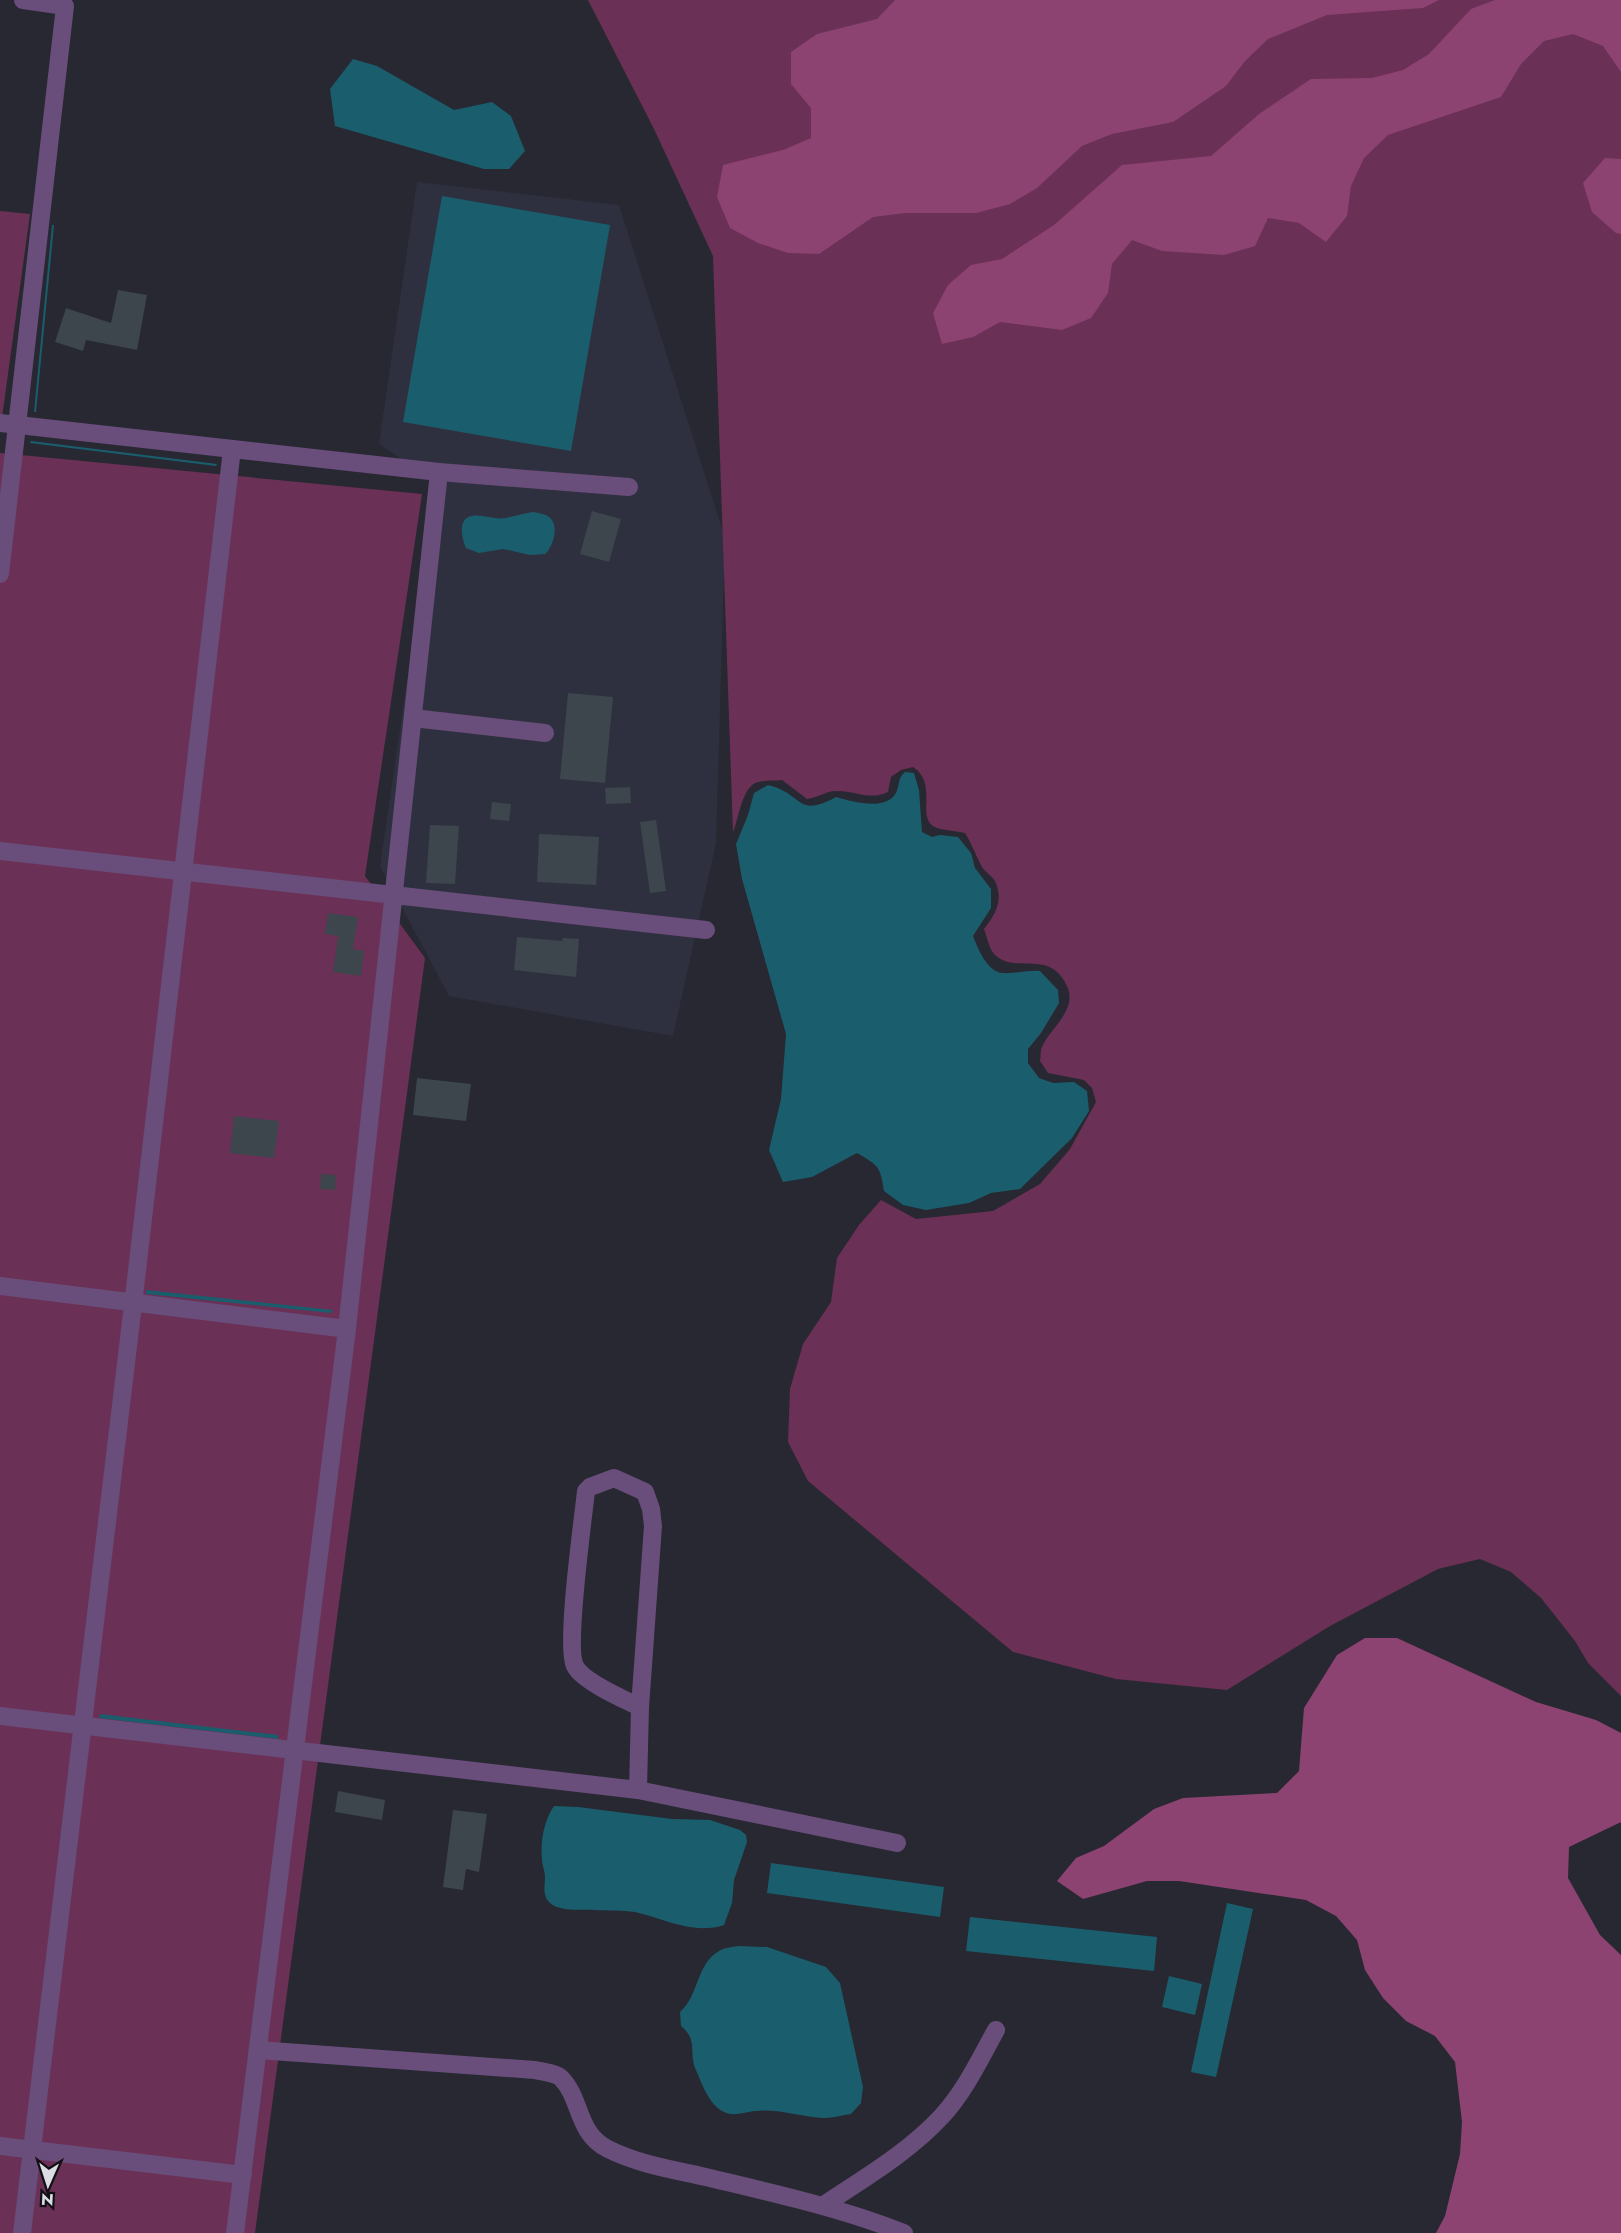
<svg xmlns="http://www.w3.org/2000/svg" width="1621" height="2233" font-family="Jost,sans-serif">
	<style>
		.built { fill: #2f303f }
		.green { fill: #6b3055 }
		.forest { fill: #8d4371 }
		.water { fill: #1a5e6d }
		.building { fill: #3d454d }
		.lines { fill: none; stroke-linecap: round; stroke-linejoin: round }
		.minor { stroke: #694d7a; stroke-width: 18 }
	</style>
	<rect width="100%" height="100%" fill="#272831"/>
	<path class="built" d="M417 182 619 205 725 538 716 843 673 1036 449 996 380 866 436 483 379 444Z"/>
	<g class="green">
		<path d="M588 0H1621V1696L1588 1663 1575 1641 1541 1598 1511 1572 1480 1559 1438 1569 1330 1626 1227 1690 1116 1679 1013 1652 808 1481 788 1442 790 1389 803 1344 831 1302 837 1258 859 1225 881 1200 916 1219 993 1211 1040 1184 1070 1149 1096 1102 1092 1088 1084 1080 1048 1073 1040 1061C1041 1057 1040 1051 1042 1047 1050 1028 1078 1010 1067 986 1049 948 1017 975 995 955 989 949 987 937 984 929 995 915 1004 900 995 881 992 876 985 872 982 867 976 856 972 844 965 833 957 831 938 830 933 826 917 816 938 783 913 767L901 770 891 777 888 792C869 801 855 790 835 791 827 791 817 798 807 799L782 780C774 781 765 780 758 782 742 786 739 818 733 832L713 256 654 129Z"/>
		<path d="M0 211 30 214 0 432Z"/>
		<path d="M0 453 422 494 365 876 425 958 255 2233H0Z"/>
	</g>
	<g class="forest">
		<path d="M895 0H1439L1423 8 1327 15 1268 39 1245 61 1226 86 1173 122 1112 134 1082 146 1037 188 1010 204 976 213H905L873 217 819 254 788 253 758 243 730 228 717 197 723 165 783 150 811 138V108L791 84V52L817 34 877 19Z"/>
		<path d="M1495 0H1621V72L1603 46 1573 34 1544 41 1521 64 1501 97 1388 135 1364 158 1351 186 1347 216 1326 242 1299 223 1268 218 1255 246 1224 255 1162 251 1132 240 1112 264 1108 293 1091 318 1062 330 1000 322 973 337 942 344 933 313 948 285 971 265 1002 259 1054 225 1122 165 1211 156 1259 114 1311 79 1372 78 1403 70 1429 54 1471 9Z"/>
		<path d="M1605 158 1621 159V234L1616 233 1592 212 1583 183Z"/>
		<path d="M1365 1638H1397L1536 1702 1596 1720 1621 1733V1822L1569 1847 1568 1878 1600 1935 1621 1955V2233H1436L1445 2216 1460 2154 1462 2122 1455 2062 1435 2036 1406 2021 1383 1998 1365 1970 1357 1940 1336 1916 1306 1900 1179 1881H1147L1083 1899 1057 1881 1076 1858 1104 1846 1154 1809 1183 1798 1277 1793 1299 1771 1304 1708 1337 1655Z"/>
	</g>
	<g class="water">
		<path d="M353 59 377 66 454 110 492 102 511 116 525 151 509 169H484L335 126 330 89Z"/>
		<path d="M442 196 610 225 571 451 403 422Z"/>
		<path d="M52 225H54L36 412H34Z"/>
		<path d="M31 441 217 464 216 466 30 443Z"/>
		<path d="M534 512C538 513 545 514 549 517 560 525 553 547 545 554L530 555 503 549 479 553 466 548C462 539 457 518 472 516 483 514 494 520 506 518 515 516 524 513 534 512Z"/>
		<path d="M905 772 914 773 919 790 922 832 932 837 940 835 958 837 971 853 975 868 991 889V908L973 936C978 949 987 971 1002 973 1014 974 1028 970 1040 971L1058 990 1059 1003 1041 1033 1028 1049V1063L1039 1078 1053 1083 1074 1082 1087 1091 1089 1111 1072 1138 1020 1189 991 1193 969 1203 926 1210 903 1205 884 1191C880 1166 879 1166 857 1153L812 1177 783 1182 769 1150 781 1099 786 1034 742 879 736 844 748 815 754 793 768 785C803 793 796 819 836 797 851 801 885 812 896 793 900 785 897 779 905 772Z"/>
		<path d="M146 1290 332 1310H333L331 1313 146 1294Z"/>
		<path d="M100 1714 278 1735V1739L99 1718Z"/>
		<path d="M554 1806 578 1807 672 1819 710 1820 740 1830 746 1835 747 1842 734 1880 732 1903 724 1925C694 1935 665 1919 635 1912 622 1910 608 1911 594 1910 582 1909 560 1912 550 1903 542 1896 545 1886 545 1877 545 1871 542 1865 542 1859 540 1842 544 1820 554 1806Z"/>
		<path d="M771 1863 944 1887 940 1917 767 1893Z"/>
		<path d="M1227 1903 1253 1909 1216 2077 1191 2072Z"/>
		<path d="M970 1917 1157 1937 1154 1971 966 1951Z"/>
		<path d="M738 1946 767 1947 826 1967 840 1983 863 2087 861 2103 851 2114C842 2115 833 2118 824 2118 801 2117 778 2108 755 2111 745 2112 734 2117 724 2112 709 2105 702 2084 696 2070 688 2052 699 2041 681 2026L680 2012C699 1996 696 1964 719 1951 724 1948 732 1947 738 1946Z"/>
		<path d="M1169 1976 1202 1984 1195 2015 1162 2007Z"/>
	</g>
	<g class="building">
		<path d="M118 290 147 295 137 350 86 340 83 351 55 342 66 308 111 323Z"/>
		<path d="M592 511 621 519 609 562 580 554Z"/>
		<path d="M568 693 613 697 605 783 560 779Z"/>
		<path d="M630 787 631 803 606 804 605 788Z"/>
		<path d="M492 802 511 804 509 821 490 819Z"/>
		<path d="M656 820 666 891 650 893 640 822Z"/>
		<path d="M430 825 459 826 455 884 426 883Z"/>
		<path d="M539 834 599 837 596 885 537 882Z"/>
		<path d="M328 913 358 917 353 949 364 951 361 976 333 972 338 936 325 934Z"/>
		<path d="M517 937 562 941 563 938 579 939 576 977 514 970Z"/>
		<path d="M417 1078 471 1084 466 1121 413 1115Z"/>
		<path d="M234 1116 279 1121 274 1158 230 1153Z"/>
		<path d="M321 1174 336 1175 335 1190 320 1189Z"/>
		<path d="M338 1791 385 1800 382 1820 335 1812Z"/>
		<path d="M453 1810 487 1814 479 1872 466 1869 463 1890 443 1887Z"/>
	</g>
	<g class="lines">
		<g class="minor">
			<path d="M0 423 439 472 629 487"/>
			<path d="M0 574 65 6 23 0"/>
			<path d="M413 718 545 733"/>
			<path d="M0 851 706 930"/>
			<path d="M0 1286 347 1329"/>
			<path d="M0 1716 638 1790 897 1843"/>
			<path d="M638 1790 640 1707 653 1526 651 1509 645 1492 614 1478 590 1487 586 1491C583 1520 565 1647 575 1666 582 1681 625 1700 640 1707"/>
			<path d="M258 2050 535 2070C543 2072 556 2073 561 2078 582 2099 576 2133 608 2149 640 2165 676 2170 710 2178 776 2194 841 2208 904 2233"/>
			<path d="M0 2146 243 2175"/>
			<path d="M824 2205C864 2178 909 2152 942 2116 965 2091 980 2059 996 2030"/>
			<path d="M22 2233 135 1288 232 449"/>
			<path d="M235 2233 347 1329 439 472"/>
		</g>
	</g>
	<g transform="translate(48 2185) rotate(183)" stroke="#111115" stroke-width="4.5" paint-order="stroke">
	<path d="M0-4.5L10 22L0 15L-10 22Z" fill="#dcdde3"/>
	<text y="-9" font-size="16" font-weight="bold" text-anchor="middle" fill="#dcdde3">N</text>
	</g>
</svg>
